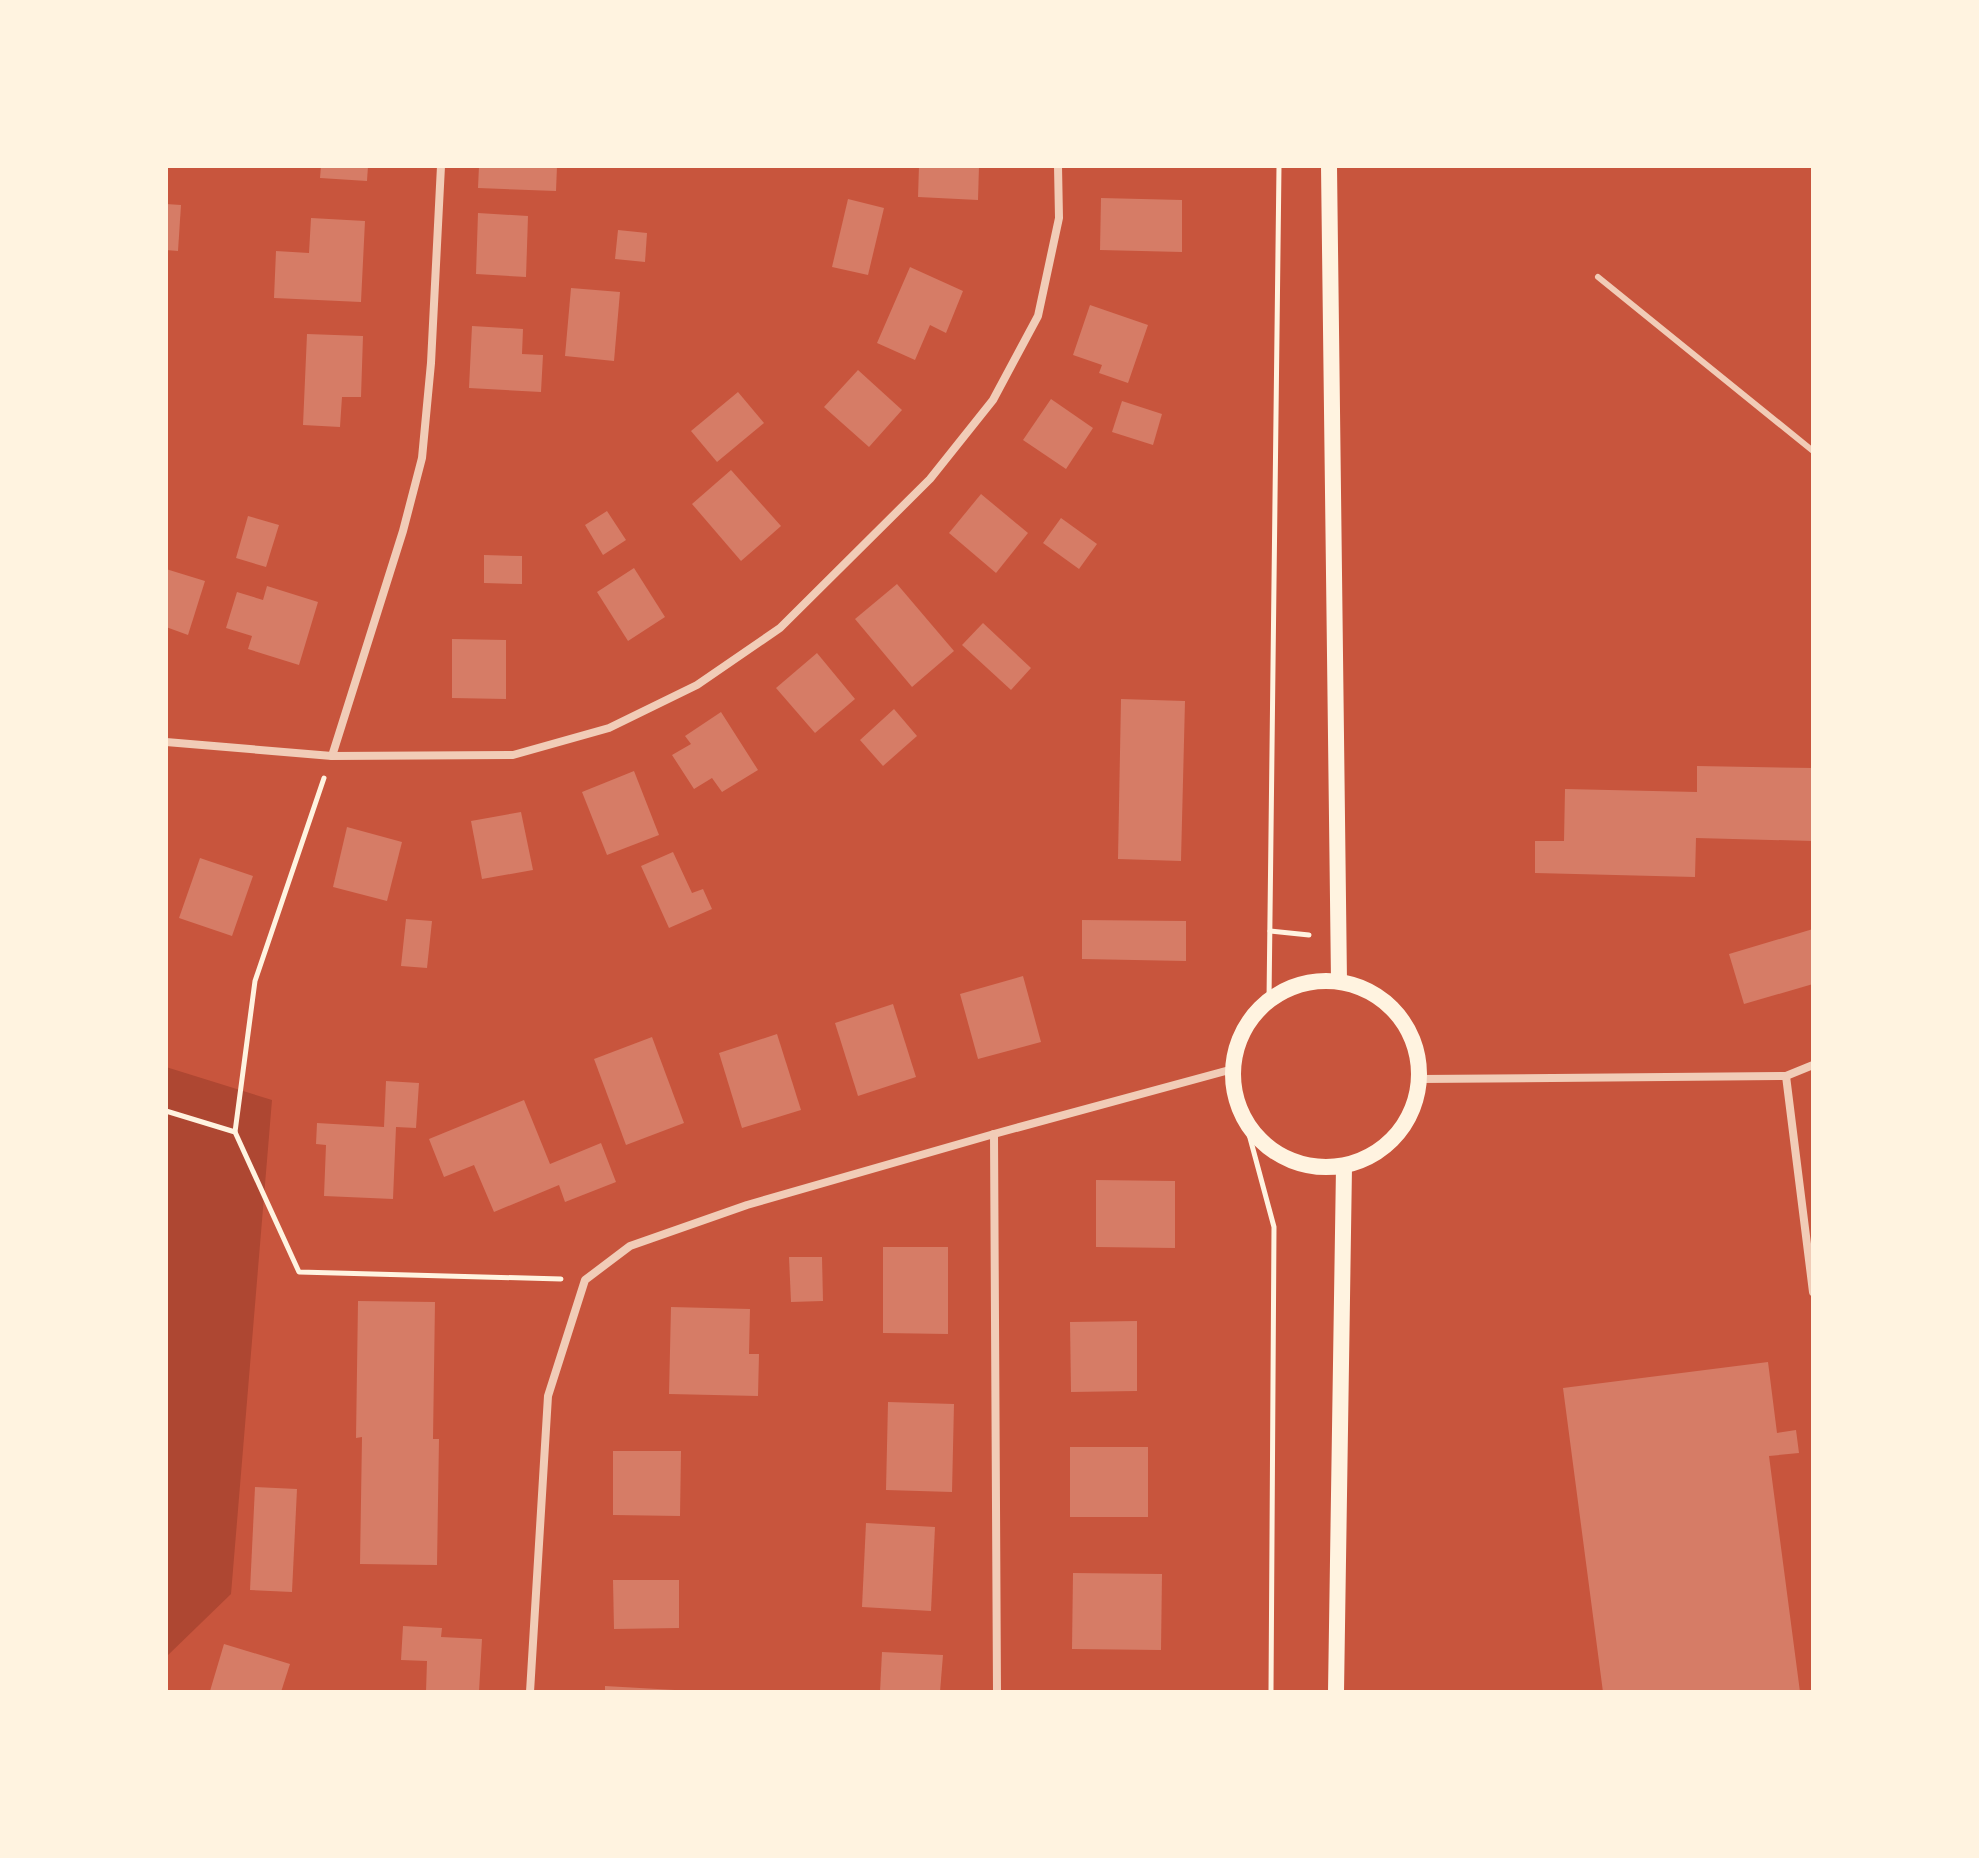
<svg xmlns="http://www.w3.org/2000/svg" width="1979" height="1858" font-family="'Noto Sans',sans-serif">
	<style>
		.green { fill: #ae4732 }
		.building { fill: #d67c66 }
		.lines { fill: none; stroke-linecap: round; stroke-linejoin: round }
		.path { stroke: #fff3e0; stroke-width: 5 }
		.service { stroke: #f1ccb7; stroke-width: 6 }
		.minor { stroke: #f1ccb7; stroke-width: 8 }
		.secondary { stroke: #fff3e0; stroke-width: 16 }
	</style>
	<rect width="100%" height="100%" fill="#c8553d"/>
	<path class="green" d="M166 1067 272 1100 231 1594 166 1657Z"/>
	<g class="building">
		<path d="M321 166H368L367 181 320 178Z"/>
		<path d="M479 166H557L556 191 478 188Z"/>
		<path d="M919 166H979L978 200 918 197Z"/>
		<path d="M1101 198 1182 200V252L1100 250Z"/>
		<path d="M848 199 884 208 868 275 832 267Z"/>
		<path d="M166 204 181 205 178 251 166 250Z"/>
		<path d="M478 213 528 216 526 277 476 274Z"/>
		<path d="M311 218 365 221 361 302 274 298 276 251 309 253Z"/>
		<path d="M618 230 647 233 645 262 615 259Z"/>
		<path d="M910 267 963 291 946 333 930 325 915 360 877 343Z"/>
		<path d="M571 288 620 292 614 361 565 356Z"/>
		<path d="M1090 305 1148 325 1128 383 1099 373 1102 365 1073 355Z"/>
		<path d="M472 326 523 329 522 354 543 355 541 392 469 388Z"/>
		<path d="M307 334 363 336 361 397H342L340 427 303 425Z"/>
		<path d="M858 370 902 410 869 447 824 407Z"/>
		<path d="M738 392 764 423 717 462 691 431Z"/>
		<path d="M1051 399 1093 428 1066 469 1023 440Z"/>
		<path d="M1122 401 1162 414 1153 445 1112 432Z"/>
		<path d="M731 470 781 526 741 561 692 504Z"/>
		<path d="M981 494 1028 533 996 573 949 533Z"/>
		<path d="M607 511 626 540 603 555 585 525Z"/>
		<path d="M248 516 279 525 266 567 236 558Z"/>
		<path d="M1061 518 1097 544 1079 569 1043 543Z"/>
		<path d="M484 555 522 556V584L484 583Z"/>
		<path d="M634 568 665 617 628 641 597 592Z"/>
		<path d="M166 569 205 581 188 635 166 627Z"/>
		<path d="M897 584 954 651 912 687 855 619Z"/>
		<path d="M267 586 318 602 299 665 248 649 252 636 226 628 237 592 263 600Z"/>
		<path d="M983 623 1031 668 1011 690 962 645Z"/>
		<path d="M452 639 506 640V699L452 698Z"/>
		<path d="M817 653 855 699 815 733 776 688Z"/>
		<path d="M1121 699 1185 701 1181 861 1118 859Z"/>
		<path d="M894 709 917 736 883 766 860 740Z"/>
		<path d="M721 712 758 770 722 792 712 778 694 789 672 755 691 744 685 736Z"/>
		<path d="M1697 766 1813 768V841L1696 838 1695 877 1535 873V841H1564L1565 789 1697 792Z"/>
		<path d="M634 771 659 835 607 855 582 792Z"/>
		<path d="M521 812 533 870 482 879 471 821Z"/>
		<path d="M347 827 402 842 387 901 333 887Z"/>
		<path d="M673 852 692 893 703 889 712 909 669 928 641 866Z"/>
		<path d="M200 858 253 876 232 936 179 918Z"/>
		<path d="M406 919 432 921 427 968 401 966Z"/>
		<path d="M1082 920 1186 921V961L1082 959Z"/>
		<path d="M1813 929V984L1744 1004 1729 954Z"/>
		<path d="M1023 976 1041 1042 978 1059 960 994Z"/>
		<path d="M893 1004 916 1077 858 1096 835 1023Z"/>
		<path d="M777 1034 801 1110 742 1128 719 1053Z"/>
		<path d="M652 1037 684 1123 626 1145 594 1059Z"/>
		<path d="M386 1081 419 1083 416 1128 396 1127 393 1199 324 1196 326 1145 316 1144 317 1123 384 1127Z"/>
		<path d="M524 1100 550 1164 601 1143 616 1182 565 1202 559 1185 494 1212 474 1165 444 1177 429 1139Z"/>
		<path d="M1096 1180 1175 1181V1248L1096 1247Z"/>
		<path d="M883 1247H948V1334L883 1333Z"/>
		<path d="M789 1257H822L823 1301 791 1302Z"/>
		<path d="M358 1301 435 1302 433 1439H439L437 1565 360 1564 362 1437 356 1438Z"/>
		<path d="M671 1307 750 1309 749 1354H759L758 1396 669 1394Z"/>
		<path d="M1137 1321V1391L1071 1392 1070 1322Z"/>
		<path d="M1768 1362 1777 1433 1796 1430 1799 1453 1769 1456 1800 1692H1603L1563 1388Z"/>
		<path d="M888 1402 954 1404 952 1492 886 1490Z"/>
		<rect x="1070" y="1447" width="78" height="70"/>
		<path d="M613 1451H681L680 1516 613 1515Z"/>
		<path d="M255 1487 297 1489 292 1592 250 1590Z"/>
		<path d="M866 1523 935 1527 931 1611 862 1607Z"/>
		<path d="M1073 1573 1162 1574 1161 1650 1072 1649Z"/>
		<path d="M613 1580H679V1628L614 1629Z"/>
		<path d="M403 1626 442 1628 441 1637 482 1639 479 1692H426L427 1661 401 1660Z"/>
		<path d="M224 1644 290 1664 281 1692 210 1691Z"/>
		<path d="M882 1652 943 1655 940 1692H880Z"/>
		<path d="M605 1686 675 1690V1692H605Z"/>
	</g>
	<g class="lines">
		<g class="path">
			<path d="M1270 931 1309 935"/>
			<path d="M1269 1000 1279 166"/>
			<path d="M166 1111 235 1132 299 1272 561 1279"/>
			<path d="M1246 1123 1274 1227 1271 1692"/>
			<path d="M235 1132 255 981 324 778"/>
		</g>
		<path class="service" d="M1598 277 1813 451"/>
		<g class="minor">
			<path d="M166 742 332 756 513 755 609 728 697 685 780 628 930 479 993 400 1038 316 1059 218 1058 166"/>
			<path d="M332 756 403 531 422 458 431 363 441 166"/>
			<path d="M1786 1076 1813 1292"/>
			<path d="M1420 1079 1786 1076 1813 1065"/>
			<path d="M994 1134 997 1692"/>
			<path d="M530 1692 548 1396 585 1280 630 1246 747 1205 994 1134 1233 1069"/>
		</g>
		<g class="secondary">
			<path d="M1329 166 1339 981"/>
			<circle cx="1326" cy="1074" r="93"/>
			<path d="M1336 1692 1344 1167"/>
		</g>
	</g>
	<rect width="1979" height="1858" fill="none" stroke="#fff3e0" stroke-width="336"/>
</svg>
